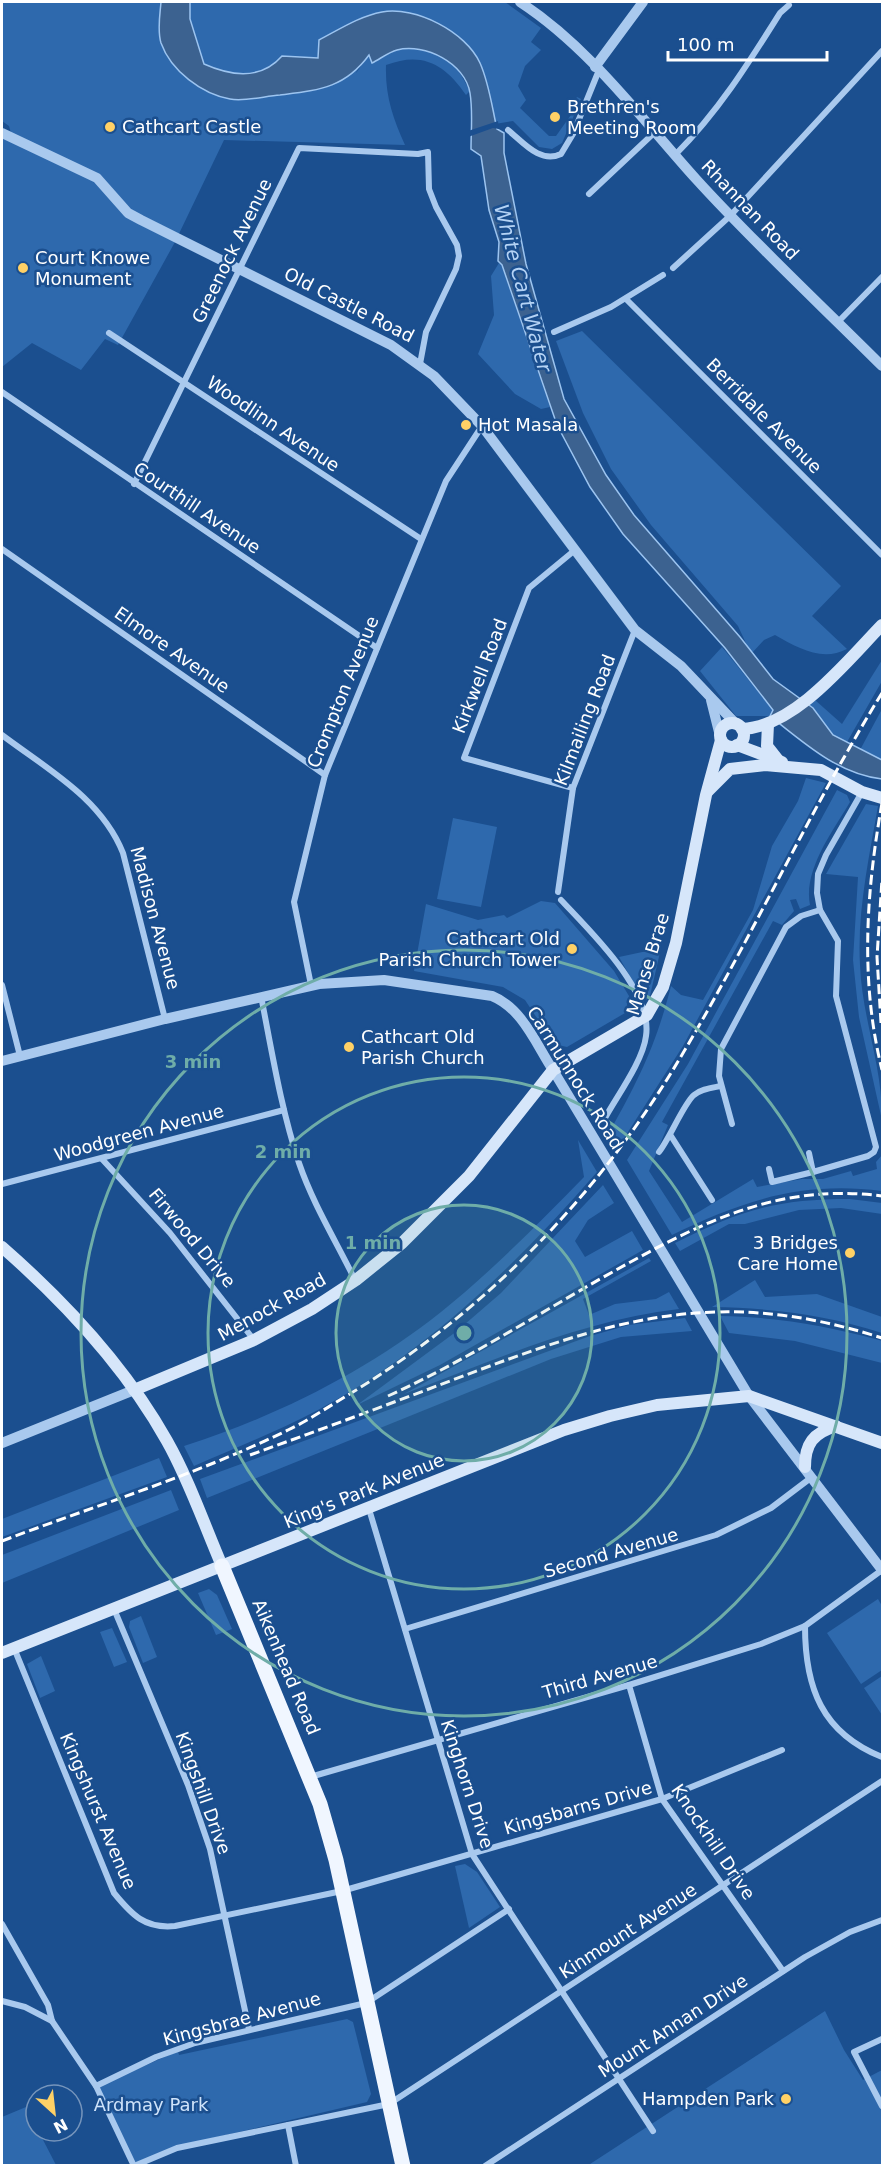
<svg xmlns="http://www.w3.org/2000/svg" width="884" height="2167" font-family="'DejaVu Sans',sans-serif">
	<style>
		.green { fill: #2e69ad }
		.water { fill: #3c6290; stroke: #9cc4f0; stroke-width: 1.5 }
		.pier { fill: #1b4f8f }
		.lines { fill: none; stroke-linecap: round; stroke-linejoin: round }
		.minor { stroke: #a9c9ee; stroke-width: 6 }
		.tertiary { stroke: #a9c9ee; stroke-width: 10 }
		.secondary { stroke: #d6e6fa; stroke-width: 12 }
		.primary { stroke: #f0f6ff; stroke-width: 15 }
		.rail { stroke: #fff; stroke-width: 3; stroke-dasharray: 10 4.5; stroke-linecap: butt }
		.ring { fill: none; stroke: #6fada8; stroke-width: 3 }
		.poi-dot { fill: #ffd166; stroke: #1b4f8f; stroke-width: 2 }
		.labels { text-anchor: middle; stroke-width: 5; stroke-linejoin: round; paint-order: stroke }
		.poi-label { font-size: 18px; fill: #fff; stroke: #1b4f8f; text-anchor: start }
		.street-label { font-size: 18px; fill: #fff; stroke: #1b4f8f }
		.park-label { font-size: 18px; fill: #cfe3fa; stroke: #1b4f8f }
		.water-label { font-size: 20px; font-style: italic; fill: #b5d3f5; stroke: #1b4f8f }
		.centre { fill: #6fada8; stroke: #1b4f8f; stroke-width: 3 }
		.ring-label { font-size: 18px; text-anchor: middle; font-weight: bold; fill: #6fada8; stroke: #1b4f8f; stroke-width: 5; stroke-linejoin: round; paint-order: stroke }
	</style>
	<rect width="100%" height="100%" fill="#1b4f8f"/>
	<g class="green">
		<path d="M2 2H505L541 28 531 42 541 50 525 66 518 86 526 100 520 108 549 136H556L573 112 570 108 577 97 581 99 562 143 552 149 539 147 513 121 483 126 479 78 378 20 356 73 369 55 373 63 395 50 412 48 437 54 456 66 470 91 466 95C445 64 422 51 386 65 385 96 393 118 405 145L224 140 175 242 118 345 105 339 81 370 32 343 2 367V135L11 133 9 126 2 121Z"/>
		<path d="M499 263 502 267 550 407 541 409 515 394 478 354 494 315 491 276Z"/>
		<path d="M582 331 841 586 812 616 847 649C822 662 798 648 775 635L764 640 751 654 738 626 651 525 611 469 583 413 556 341Z"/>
		<path d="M722 647 773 710 770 716H736L700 671Z"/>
		<path d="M882 660V681L847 742 833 735 809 705 815 700 842 724Z"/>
		<path d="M882 709V760L860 750Z"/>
		<path d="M806 778 826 783 683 1046 619 1146 610 1131C639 1079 656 1045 671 986L681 995 703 1000 753 910 772 846 798 801Z"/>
		<path d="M837 790 847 795 850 802C833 831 803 870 810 905L800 909 796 899 790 900 794 911 782 925 773 921 662 1122 668 1125 649 1171 682 1222 753 1179 757 1187 802 1179H823L851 1171 853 1176 877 1169 876 1162 882 1155V1191C803 1181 743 1200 672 1235L627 1160 688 1064Z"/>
		<path d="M866 804 878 806C869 858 857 912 860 965 862 1018 883 1068 882 1120L859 1017 853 960 858 877 826 874Z"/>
		<path d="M453 818 497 827 481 907 437 899Z"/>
		<path d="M541 901 555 903 614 971 629 996 625 1013 567 1047 554 1044 525 1000 503 987 414 971 426 904 478 920 504 915 507 918Z"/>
		<path d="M661 948 650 996 646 1000 640 994 619 957Z"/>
		<path d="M578 1140 597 1172C516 1265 428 1351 318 1410 278 1431 235 1448 194 1466L184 1446 187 1445C277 1416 367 1371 441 1312 492 1271 538 1224 584 1177Z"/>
		<path d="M603 1185 614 1203 588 1220 575 1241 585 1257 632 1231 643 1250 440 1365 357 1405 457 1331 501 1293Z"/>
		<path d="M850 1199 882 1203V1214L841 1208 799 1210 745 1224H729L680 1251 675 1243C741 1210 776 1199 850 1199Z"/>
		<path d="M649 1258 651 1261 583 1299 589 1315 615 1304 656 1299 669 1292 679 1309C584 1320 494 1360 404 1394Z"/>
		<path d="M755 1280 765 1297 817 1294 882 1317V1333C827 1315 771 1308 712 1307Z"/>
		<path d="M720 1316C777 1317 824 1325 879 1340L882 1341V1363L795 1341 729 1333Z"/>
		<path d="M685 1318 692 1331 621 1337 551 1359 207 1498 200 1479 590 1336 629 1325Z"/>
		<path d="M159 1458 167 1477 2 1537V1519Z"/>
		<path d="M171 1490 179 1510 2 1583V1555Z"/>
		<path d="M209 1589 217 1595 232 1629 216 1635 198 1593Z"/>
		<path d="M878 1599 882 1606V1670L861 1684 827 1633Z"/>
		<path d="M141 1616 157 1657 143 1663 129 1627 130 1621Z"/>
		<path d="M112 1628 127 1662 114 1667 100 1632Z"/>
		<path d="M41 1656 55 1691 40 1698 27 1664Z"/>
		<path d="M882 1676V1715L864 1688Z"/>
		<path d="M465 1864 477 1872 500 1907 469 1928 455 1866Z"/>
		<path d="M825 2011 844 2050 863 2080 882 2070V2165L587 2166Z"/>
		<path d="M347 2019 353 2022 371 2094 367 2102 200 2141 134 2163 99 2086 178 2051 179 2055Z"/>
		<path d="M26 2107 56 2165H2V2117Z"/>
	</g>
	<path class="water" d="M161 2H190V19L204 64C231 76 261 80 282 56L318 58 319 40C340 29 360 16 382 12 416 6 466 32 480 63 489 83 492 107 497 129L504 133V153L526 264 564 399 606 475 634 515 740 637 773 679 813 708 833 735 882 760V779C838 774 804 743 770 716L773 710 725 648 623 534 590 487 557 425 502 265 498 261 499 242 489 210 481 156 471 149C471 131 473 111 470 93 465 63 425 43 397 50 389 52 380 59 372 63L369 55C345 88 319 90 280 95 265 96 245 102 230 99 202 94 171 71 161 43 157 30 160 15 161 2Z"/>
	<path class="pier" d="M498 121 499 129 493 128 468 137V131Z"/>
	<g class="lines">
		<g class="minor">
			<path d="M508 130C523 142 540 164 561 154L573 134 599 70"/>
			<path d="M675 155C718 112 748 64 780 13L789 5"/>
			<path d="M589 194 655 132"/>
			<path d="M673 268 730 216 882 51"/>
			<path d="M626 299 882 555"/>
			<path d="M838 322 882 277"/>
			<path d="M554 332 611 307 663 275"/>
			<path d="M109 333 421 539"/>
			<path d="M2 392 377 648"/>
			<path d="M134 484 299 148 418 154 428 152 429 189 436 207 457 245 459 256 456 269 426 332 420 364"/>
			<path d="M2 549 325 775"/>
			<path d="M2 735C47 769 101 798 123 853L165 1019"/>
			<path d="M573 788 464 758 529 588 575 550"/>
			<path d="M558 892 573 788 635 630"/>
			<path d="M561 900C590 931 653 991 646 1036 643 1061 617 1096 605 1118"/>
			<path d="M2 985 20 1056"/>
			<path d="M311 985 294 902 325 775 446 481 482 426"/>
			<path d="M261 996C272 1052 281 1109 299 1163 313 1204 336 1241 355 1280"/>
			<path d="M732 1124 719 1076 721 1049 786 927 801 916 820 910"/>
			<path d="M671 1136 712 1200"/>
			<path d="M659 1152C670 1138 684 1103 694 1095 701 1089 711 1088 721 1086"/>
			<path d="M809 1153 813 1172 868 1156 874 1152 876 1147 836 996 838 941 820 910 817 893 818 874 826 855 862 792"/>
			<path d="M102 1159 170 1233 254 1340"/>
			<path d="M769 1169 772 1182 813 1172"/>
			<path d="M2 1184 284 1110"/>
			<path d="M369 1509 472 1854 653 2131"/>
			<path d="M114 1609 188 1785 210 1849 249 2029"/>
			<path d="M805 1626C805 1688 822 1733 882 1757"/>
			<path d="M405 1629 716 1535 771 1508 812 1477"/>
			<path d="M14 1648 114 1893C132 1915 145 1929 175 1926L342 1891 662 1799 782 1750"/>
			<path d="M629 1685 662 1799 783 1971"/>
			<path d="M310 1777 629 1685 761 1644 805 1626 882 1570"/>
			<path d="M2 1924 48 2005 52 2021 96 2086 134 2166"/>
			<path d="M2 2001 25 2007 52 2021"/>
			<path d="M882 2039 854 2052 882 2106"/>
			<path d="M96 2086 156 2057 195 2043 366 2003 509 1909"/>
			<path d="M288 2125 296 2166"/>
			<path d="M134 2166 177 2148 389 2104 882 1781"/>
			<path d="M485 2166 805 1957 850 1932 882 1920"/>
		</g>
		<g class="tertiary">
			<path d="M520 2C589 47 641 118 696 179 755 244 820 304 882 366"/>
			<path d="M595 67 643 2"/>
			<path d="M2 133 97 178 128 213 141 220 391 345 434 376 482 426 635 630 681 666 736 724"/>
			<path d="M711 700 720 736"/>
			<path d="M2 1061 165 1019 319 984 384 980 492 996C522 1008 536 1044 553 1070L749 1396 882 1570"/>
			<path d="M2 1443 134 1390"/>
		</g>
		<g class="secondary">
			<circle cx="732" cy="735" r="12"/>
			<path d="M768 724 767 746 778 760"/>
			<path d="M742 729C795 727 847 661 882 625"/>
			<path d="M737 745 782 762"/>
			<path d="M708 791 730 769 765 765 821 770 862 792 882 798"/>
			<path d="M2 1247C66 1303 125 1366 167 1441 189 1480 204 1524 222 1566"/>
			<path d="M134 1390 254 1340 312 1309 356 1280 402 1243 469 1176 553 1070 647 1015 663 987 676 943 706 795 721 740"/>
			<path d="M805 1467C805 1444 813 1433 836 1426"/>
			<path d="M2 1653 564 1430 610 1416 657 1405 749 1396 882 1443"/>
		</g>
		<path class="primary" d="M222 1566 320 1804 336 1860 403 2166"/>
		<g class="rail">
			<path d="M882 803C866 893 860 981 882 1070"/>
			<path d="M881 1023 877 957 882 879"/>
			<path d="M388 1396C461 1363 530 1319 600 1279 693 1227 772 1182 882 1196"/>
			<path d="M250 1455C317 1431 384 1406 450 1381 608 1321 714 1284 882 1338"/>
			<path d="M2 1541C97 1505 196 1475 288 1430 307 1421 325 1409 343 1398 477 1318 589 1206 671 1073 747 949 806 816 882 693"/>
		</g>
	</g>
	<circle cx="464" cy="1333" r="128" fill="#6fada8" fill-opacity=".12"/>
	<g class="ring">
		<circle cx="464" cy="1333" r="128"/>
		<circle cx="464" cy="1333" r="256"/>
		<circle cx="464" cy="1333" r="383"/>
	</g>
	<g class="poi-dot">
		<circle cx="555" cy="117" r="6"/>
		<circle cx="110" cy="127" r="6"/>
		<circle cx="23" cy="268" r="6"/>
		<circle cx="466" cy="425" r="6"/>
		<circle cx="572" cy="949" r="6"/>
		<circle cx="349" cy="1047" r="6"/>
		<circle cx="850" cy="1253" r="6"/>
		<circle cx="786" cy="2099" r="6"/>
	</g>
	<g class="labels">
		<g class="poi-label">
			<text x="567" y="113">Brethren's<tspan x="567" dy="21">Meeting Room</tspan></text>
			<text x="122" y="133">Cathcart Castle</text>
			<text x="35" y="264">Court Knowe<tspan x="35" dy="21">Monument</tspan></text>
			<text x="478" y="431">Hot Masala</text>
			<text x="560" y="945" text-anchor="end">Cathcart Old<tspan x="560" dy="21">Parish Church Tower</tspan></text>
			<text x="361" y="1043">Cathcart Old<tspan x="361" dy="21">Parish Church</tspan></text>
			<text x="838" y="1249" text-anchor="end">3 Bridges<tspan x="838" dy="21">Care Home</tspan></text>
			<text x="774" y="2105" text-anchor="end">Hampden Park</text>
		</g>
		<g class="street-label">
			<text transform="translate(750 210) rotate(46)" y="6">Rhannan Road</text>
			<text transform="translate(232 251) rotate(-64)" y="6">Greenock Avenue</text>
			<text transform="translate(349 305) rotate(27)" y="6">Old Castle Road</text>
			<text transform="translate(764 416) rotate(45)" y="6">Berridale Avenue</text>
			<text transform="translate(273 424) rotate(34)" y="6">Woodlinn Avenue</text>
			<text transform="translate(197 508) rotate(34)" y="6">Courthill Avenue</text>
			<text transform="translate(172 650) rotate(35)" y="6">Elmore Avenue</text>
			<text transform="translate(480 676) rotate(-69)" y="6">Kirkwell Road</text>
			<text transform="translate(343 692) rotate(-68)" y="6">Crompton Avenue</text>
			<text transform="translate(585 720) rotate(-69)" y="6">Kilmailing Road</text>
			<text transform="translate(155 918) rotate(75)" y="6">Madison Avenue</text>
			<text transform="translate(648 964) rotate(-73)" y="6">Manse Brae</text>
			<text transform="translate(575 1078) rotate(58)" y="6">Carmunnock Road</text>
			<text transform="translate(139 1133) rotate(-15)" y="6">Woodgreen Avenue</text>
			<text transform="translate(192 1238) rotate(50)" y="6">Firwood Drive</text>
			<text transform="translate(272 1307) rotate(-29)" y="6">Menock Road</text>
			<text transform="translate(364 1491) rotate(-22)" y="6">King's Park Avenue</text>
			<text transform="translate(611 1553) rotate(-16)" y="6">Second Avenue</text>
			<text transform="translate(286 1667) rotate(67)" y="6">Aikenhead Road</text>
			<text transform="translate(600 1677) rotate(-16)" y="6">Third Avenue</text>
			<text transform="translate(467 1784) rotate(72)" y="6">Kinghorn Drive</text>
			<text transform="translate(203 1793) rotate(70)" y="6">Kingshill Drive</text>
			<text transform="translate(578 1808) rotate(-16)" y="6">Kingsbarns Drive</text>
			<text transform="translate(98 1811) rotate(67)" y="6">Kingshurst Avenue</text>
			<text transform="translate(713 1842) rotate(56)" y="6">Knockhill Drive</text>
			<text transform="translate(628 1931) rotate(-33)" y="6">Kinmount Avenue</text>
			<text transform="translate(242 2019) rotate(-15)" y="6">Kingsbrae Avenue</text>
			<text transform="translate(673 2026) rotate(-33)" y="6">Mount Annan Drive</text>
		</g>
		<g class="park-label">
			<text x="151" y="2111">Ardmay Park</text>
		</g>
		<g class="water-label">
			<text transform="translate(523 288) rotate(75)" y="7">White Cart Water</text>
		</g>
	</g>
	<circle cx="464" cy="1333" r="9" class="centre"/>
	<g class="ring-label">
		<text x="193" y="1068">3 min</text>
		<text x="283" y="1158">2 min</text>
		<text x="373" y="1249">1 min</text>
	</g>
	<rect width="884" height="2167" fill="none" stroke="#ffffff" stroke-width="6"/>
	<g transform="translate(54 2113) rotate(153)"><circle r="28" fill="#1b4f8f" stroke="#7695bc" stroke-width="1.5"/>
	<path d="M0-4.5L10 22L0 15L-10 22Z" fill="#ffd166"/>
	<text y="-9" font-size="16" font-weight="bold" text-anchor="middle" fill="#ffffff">N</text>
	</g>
	<path d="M668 51v9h159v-9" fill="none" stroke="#ffffff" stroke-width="3"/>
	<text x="677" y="51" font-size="18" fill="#ffffff" stroke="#1b4f8f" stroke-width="4.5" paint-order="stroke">100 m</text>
</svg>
